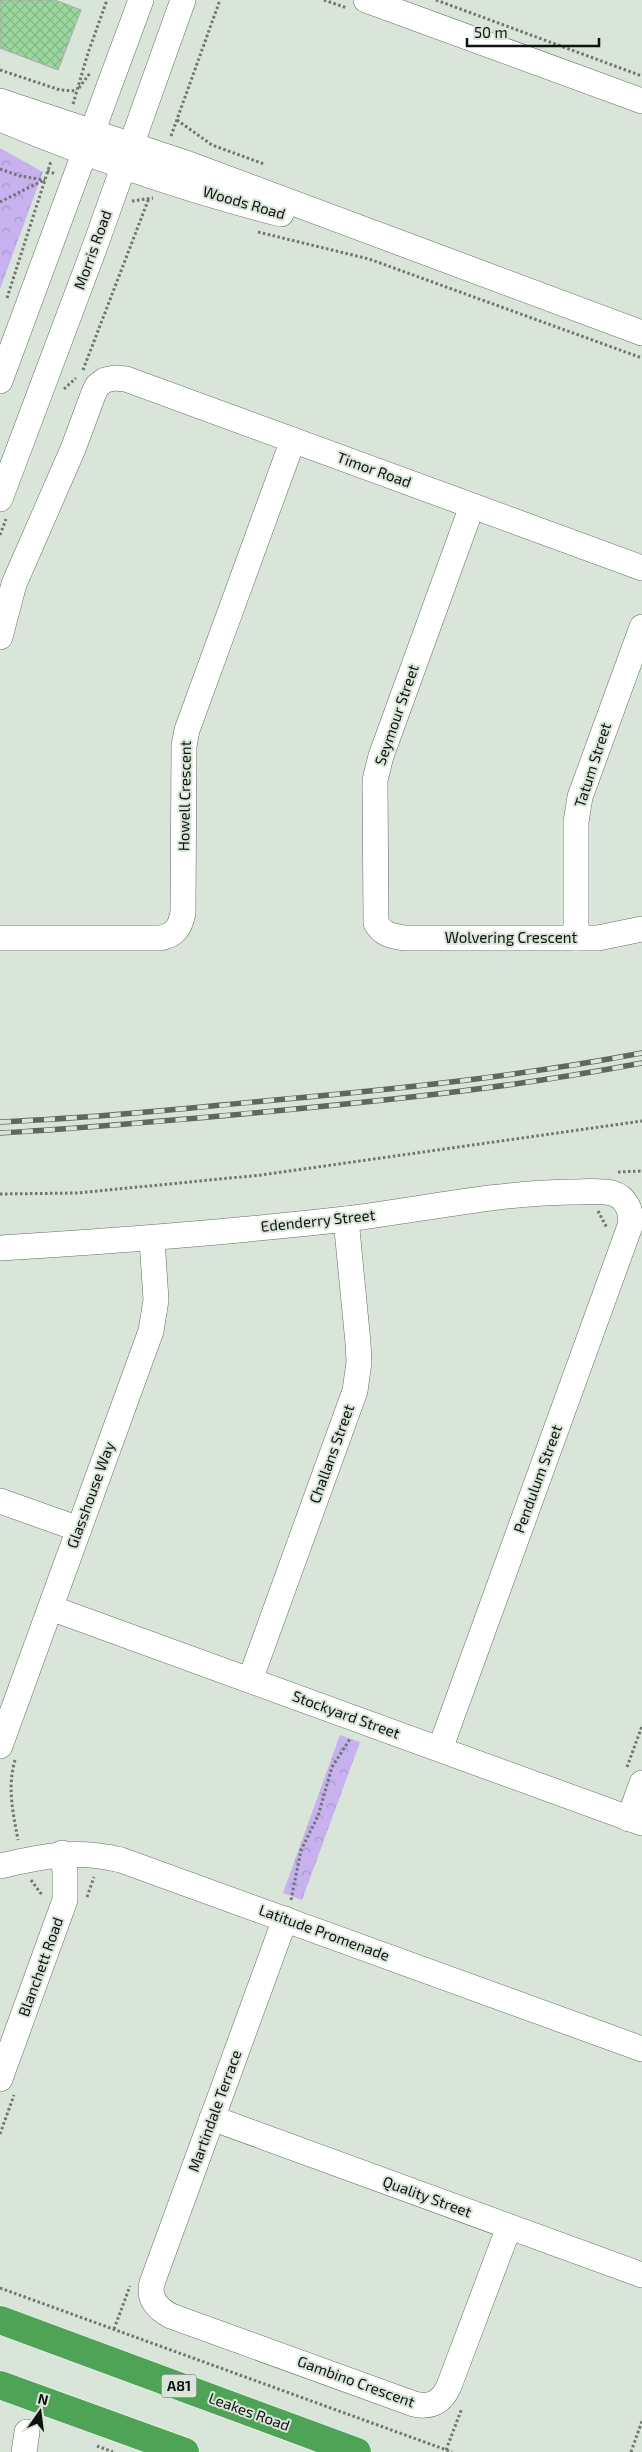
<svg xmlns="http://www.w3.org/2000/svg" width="642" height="2452" font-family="'Exo 2',sans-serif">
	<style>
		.park { fill: url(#park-crowns) }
		.building { fill: url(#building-cross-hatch); stroke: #a2aea3 }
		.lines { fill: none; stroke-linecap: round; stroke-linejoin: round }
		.minor-casing { stroke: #646e64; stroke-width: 26 }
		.highway-casing { stroke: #fff; stroke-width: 29 }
		.path { stroke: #6f766f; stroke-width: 3; stroke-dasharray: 2.5 2.5; stroke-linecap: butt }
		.minor { stroke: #fff; stroke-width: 25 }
		.highway { stroke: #4ea357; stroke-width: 28 }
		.rail-casing { stroke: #606760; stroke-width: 5.5 }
		.rail { stroke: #d9e5d9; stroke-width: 4; stroke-dasharray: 11; stroke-linecap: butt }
		.labels { text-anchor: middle; stroke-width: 4; stroke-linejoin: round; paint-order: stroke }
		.shield { fill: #d9e5d9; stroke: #4c524c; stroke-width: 1 }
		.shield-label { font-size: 14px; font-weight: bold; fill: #0f130f }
		.street-label { font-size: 15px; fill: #0f130f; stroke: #d9e5d9 }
	</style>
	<defs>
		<pattern id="park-crowns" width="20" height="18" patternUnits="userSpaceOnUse" patternTransform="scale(1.25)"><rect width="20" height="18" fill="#c7b1ee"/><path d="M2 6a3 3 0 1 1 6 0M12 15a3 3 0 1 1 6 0" fill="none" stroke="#aa97cb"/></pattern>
		<pattern id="building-cross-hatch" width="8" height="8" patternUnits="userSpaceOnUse" patternTransform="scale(1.25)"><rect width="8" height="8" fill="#9bd79f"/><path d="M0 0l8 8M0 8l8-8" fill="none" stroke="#84b888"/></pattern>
	</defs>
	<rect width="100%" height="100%" fill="#d9e5d9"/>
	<g class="park">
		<path d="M0 148 43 172 0 289Z"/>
		<path d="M340 1735 360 1742 302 1900 283 1893Z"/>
	</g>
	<path class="building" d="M0 0H55L81 10 58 70 0 48Z"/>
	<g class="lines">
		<g class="minor-casing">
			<g id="minor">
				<path d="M366 0 642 101"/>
				<path d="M0 101 183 162 642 333"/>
				<path d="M0 119C91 157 185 190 281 214"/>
				<path d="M0 381 141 0"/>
				<path d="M0 499 94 249 183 0"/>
				<path d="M472 506 381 756 375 780 376 923C382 934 391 936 404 938H598L642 929"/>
				<path d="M0 637 14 584 73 449 93 395 97 386 105 380 115 378 126 379 642 568"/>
				<path d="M0 938H160C176 935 180 927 183 913L184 746 187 730 293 440"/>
				<path d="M576 938V822L580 797 642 627"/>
				<path d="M0 1248C116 1241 231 1232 346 1219 420 1210 495 1193 570 1192 583 1192 599 1190 612 1193 626 1197 633 1212 630 1226L440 1749"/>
				<path d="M0 1501 79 1529"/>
				<path d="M51 1608 642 1823"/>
				<path d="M250 1680 355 1391 359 1362 358 1343 346 1219"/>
				<path d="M0 1746 151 1331 156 1300 152 1239"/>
				<path d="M629 1819 642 1783"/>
				<path d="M0 1866C43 1856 77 1849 121 1860L642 2049"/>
				<path d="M285 1919 152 2283C148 2299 158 2309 171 2316L414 2404C431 2408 442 2402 449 2386L509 2227"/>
				<path d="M0 2079 65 1900V1871L62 1853"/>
				<path d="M212 2118 642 2275"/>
				<path d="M24 2452 27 2432"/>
			</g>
		</g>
		<g class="highway-casing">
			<g id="highway">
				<path d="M0 2320 357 2452"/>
				<path d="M0 2385 185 2452"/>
			</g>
		</g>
		<g class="path">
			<path d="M324 0 347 8"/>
			<path d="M436 0 642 76"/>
			<path d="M0 70 60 90 77 91"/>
			<path d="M79 88 90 73"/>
			<path d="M73 104 88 53 107 0"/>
			<path d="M177 120 212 145 264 164"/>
			<path d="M171 136 220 0"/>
			<path d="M0 169 20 176 45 180"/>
			<path d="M47 171 56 174"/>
			<path d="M132 201 153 198"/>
			<path d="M0 202 44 180"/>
			<path d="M258 232 369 259 642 358"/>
			<path d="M7 298 51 161"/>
			<path d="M83 370 149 198"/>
			<path d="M64 389 76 378"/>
			<path d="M0 535 6 519"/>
			<path d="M618 1172 642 1171"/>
			<path d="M0 1194 77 1193 261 1175 642 1121"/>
			<path d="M598 1211 607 1228"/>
			<path d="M15 1760C7 1788 13 1812 18 1840"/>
			<path d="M627 1767 642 1726"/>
			<path d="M31 1880 42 1895"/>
			<path d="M87 1897 94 1877"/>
			<path d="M291 1900 301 1850 318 1816 332 1767 350 1739"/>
			<path d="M0 2134 14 2095"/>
			<path d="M0 2288 452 2452"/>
			<path d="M114 2329 130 2286"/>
			<path d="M97 2446 113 2452"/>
			<path d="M446 2450 462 2408"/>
			<path d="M631 2452 642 2421"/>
		</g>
		<use href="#minor" class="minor"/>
		<use href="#highway" class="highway"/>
		<g class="rail-casing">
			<g id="rail">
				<path d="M0 1122C92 1118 183 1109 275 1100 398 1089 521 1076 642 1053"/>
				<path d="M0 1133C88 1128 176 1120 264 1112 391 1100 517 1087 642 1063"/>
			</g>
		</g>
		<use href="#rail" class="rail"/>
	</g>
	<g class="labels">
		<rect class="shield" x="161.5" y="2374.5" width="35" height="23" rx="4"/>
		<g class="shield-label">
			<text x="179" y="2391">A81</text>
		</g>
		<g class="street-label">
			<text transform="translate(244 203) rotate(16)" y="5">Woods Road</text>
			<text transform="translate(93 250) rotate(-70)" y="5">Morris Road</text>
			<text transform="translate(374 470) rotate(20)" y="5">Timor Road</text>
			<text transform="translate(397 715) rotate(-71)" y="5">Seymour Street</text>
			<text transform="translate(593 765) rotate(-72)" y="5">Tatum Street</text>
			<text transform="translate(185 796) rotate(-89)" y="5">Howell Crescent</text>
			<text x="511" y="943">Wolvering Crescent</text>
			<text transform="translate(318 1221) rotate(-6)" y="5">Edenderry Street</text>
			<text transform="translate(332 1454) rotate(-70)" y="5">Challans Street</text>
			<text transform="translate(538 1479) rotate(-70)" y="5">Pendulum Street</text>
			<text transform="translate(91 1495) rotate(-70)" y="5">Glasshouse Way</text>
			<text transform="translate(346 1715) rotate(20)" y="5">Stockyard Street</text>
			<text transform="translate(324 1933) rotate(20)" y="5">Latitude Promenade</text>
			<text transform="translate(41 1967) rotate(-70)" y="5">Blanchett Road</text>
			<text transform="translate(215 2111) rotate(-70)" y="5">Martindale Terrace</text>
			<text transform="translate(427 2197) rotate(20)" y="5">Quality Street</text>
			<text transform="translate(356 2382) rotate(20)" y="5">Gambino Crescent</text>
			<text transform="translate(249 2412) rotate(20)" y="5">Leakes Road</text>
		</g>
	</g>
	<g transform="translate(40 2412) rotate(14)" stroke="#d9e5d9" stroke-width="4" paint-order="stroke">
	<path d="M0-4L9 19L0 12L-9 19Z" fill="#0f130f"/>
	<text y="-8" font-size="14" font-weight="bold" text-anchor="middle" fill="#0f130f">N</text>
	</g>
	<path d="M467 38v8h132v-8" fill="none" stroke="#0f130f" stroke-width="2.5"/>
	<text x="474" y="38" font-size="15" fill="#0f130f" stroke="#d9e5d9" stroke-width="4" paint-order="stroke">50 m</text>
</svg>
